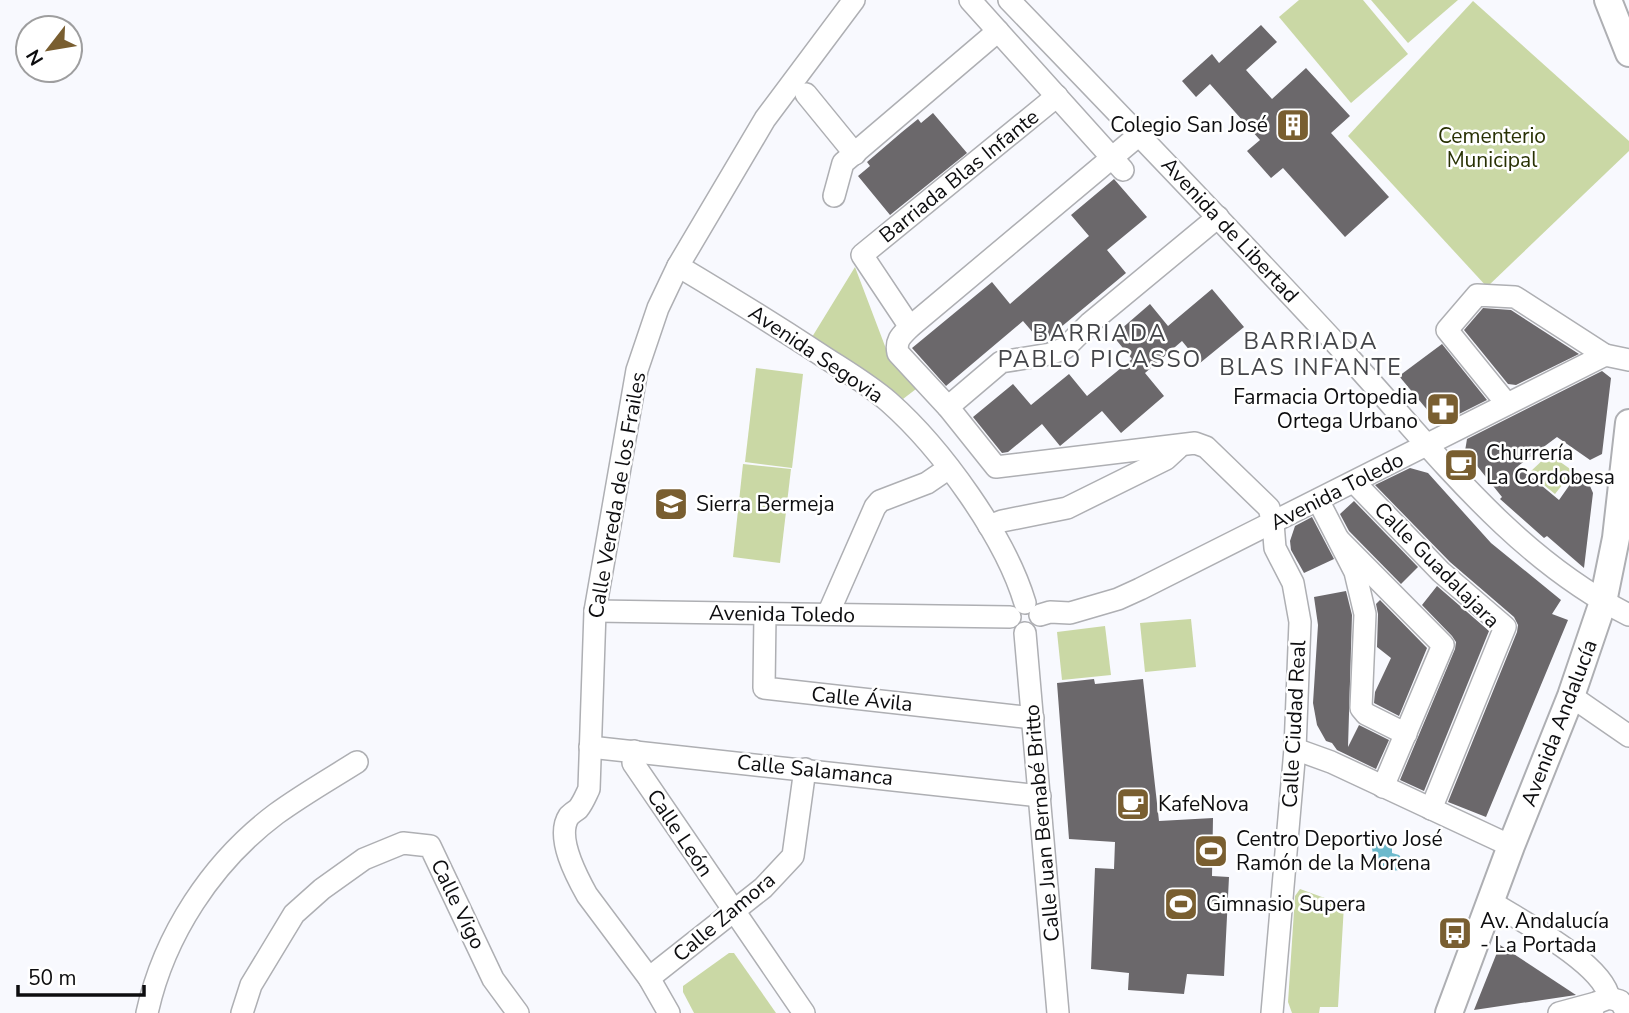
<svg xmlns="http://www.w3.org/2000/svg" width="1629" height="1013" font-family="'Nunito Sans',sans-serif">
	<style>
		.green { fill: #cad8a5 }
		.water { fill: #6cb9cc }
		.building { fill: #6b686b }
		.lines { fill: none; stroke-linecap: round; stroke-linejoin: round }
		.minor-casing { stroke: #aeafb3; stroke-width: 24 }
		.major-casing { stroke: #aeafb3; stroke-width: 30 }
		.minor { stroke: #fff; stroke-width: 21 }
		.major { stroke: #fff; stroke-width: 26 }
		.labels { text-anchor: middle; stroke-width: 5; stroke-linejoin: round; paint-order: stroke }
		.poi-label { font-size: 21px; fill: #0d0d0f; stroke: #fff; text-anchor: start }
		.park-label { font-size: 21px; fill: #283103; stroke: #fff }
		.street-label { font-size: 21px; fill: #0d0d0f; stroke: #fff }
		.neighbourhood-label { font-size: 23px; letter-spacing: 2px; fill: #444549; stroke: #fff }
	</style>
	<rect width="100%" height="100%" fill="#f8f9fe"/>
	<g class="green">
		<path d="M1299 0H1363L1408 54 1351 103 1279 17Z"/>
		<path d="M1371 0H1458L1408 43Z"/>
		<path d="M1473 1 1629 141V151L1487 287 1348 136Z"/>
		<path d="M855 267 888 354 916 389 903 399 874 378 809 342Z"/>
		<path d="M756 368 803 374 792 468 745 462Z"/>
		<path d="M1549 454 1573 471 1555 494 1529 473Z"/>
		<path d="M743 464 791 469 780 563 733 557Z"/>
		<path d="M1191 619 1196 667 1145 672 1140 623Z"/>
		<path d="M1105 626 1111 675 1062 680 1057 632Z"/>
		<path d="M1300 889 1344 905 1338 1007H1320L1319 1013H1292L1288 1002 1295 896Z"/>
		<path d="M729 953H734L776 1013H694L683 992V986Z"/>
	</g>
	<path class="water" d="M1384 837 1392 843V853L1399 855 1404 862 1401 870 1388 871 1375 863 1371 844 1378 838Z"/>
	<g class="building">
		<path d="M1261 25 1277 42 1246 70 1272 99 1306 68 1350 116 1331 133 1389 197 1345 237 1283 168 1271 178 1247 151 1260 140 1210 84 1196 97 1182 81 1212 54 1219 63Z"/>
		<path d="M933 113 967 153 890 215 858 176 870 166 867 162 902 132 918 119 921 123Z"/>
		<path d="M1114 179 1147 217 1107 250 1126 273 1043 342H1041L1023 321 946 386 912 348 992 282 1010 304 1089 236 1071 215Z"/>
		<path d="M1212 289 1244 327 1200 363 1182 341 1145 373 1164 396 1121 433 1102 411 1060 446 1042 424 1008 452 1002 453 973 417 1013 384 1031 405 1069 374 1087 396 1132 359 1113 336 1150 304 1168 326Z"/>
		<path d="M1483 308 1511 310 1579 354 1516 385 1508 384 1464 330Z"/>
		<path d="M1442 344 1487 400 1439 424 1399 376Z"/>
		<path d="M1602 371 1611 378 1602 454 1590 460 1557 437 1518 466 1559 500 1578 473 1590 486 1593 493 1584 568 1547 536 1544 538 1500 499 1502 497 1465 451 1467 439Z"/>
		<path d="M1410 468 1428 473 1491 543 1561 600 1552 614 1568 620 1486 817 1448 802 1517 632 1518 625 1514 617 1450 562 1375 485Z"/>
		<path d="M1354 501 1418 567 1401 584 1349 531 1340 514Z"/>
		<path d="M1312 517 1334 559 1304 573 1291 550 1290 541 1295 526Z"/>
		<path d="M1437 586 1489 631 1424 791 1400 780 1455 649 1456 642 1452 636 1422 605Z"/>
		<path d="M1346 591 1352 615 1348 747 1359 725 1389 740 1376 769 1337 750 1332 743 1326 741 1317 725 1313 703 1318 625 1314 597Z"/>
		<path d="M1380 600 1427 648 1399 716 1374 703 1375 692 1391 658 1377 647 1378 614 1376 604Z"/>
		<path d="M1094 679 1095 684 1143 679 1159 821 1213 818 1212 876 1229 877 1224 976 1187 974 1184 994 1128 990 1129 973 1091 969 1095 868 1114 869 1115 842 1069 839 1057 683Z"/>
		<path d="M1500 945 1576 995 1474 1010Z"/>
	</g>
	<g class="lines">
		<g class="minor-casing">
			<g id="minor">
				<path d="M970 0 1123 170"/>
				<path d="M1009 0C1121 116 1233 232 1342 350 1430 445 1511 556 1629 615"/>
				<path d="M806 94 855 154"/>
				<path d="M1139 135 910 327C902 335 895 340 898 353L948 407 996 467 1195 443 1206 447 1269 508 1273 523 1275 548 1293 583 1300 622 1295 749 1272 1013"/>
				<path d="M834 196 843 163 998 31"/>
				<path d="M678 266C725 294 772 323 818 353 842 369 867 383 889 402 941 448 1005 536 1025 603"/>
				<path d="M910 327 862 255 1057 96"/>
				<path d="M1507 404 1447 330 1477 295 1515 297 1605 355"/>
				<path d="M948 407 1001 362 1050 354 1065 348 1090 323 1218 217"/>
				<path d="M1354 482 1441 572 1505 627 1431 809"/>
				<path d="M1318 500 1355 572 1365 614 1361 708 1366 714 1406 734"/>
				<path d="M989 526 1002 521 1067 508 1166 459 1178 448"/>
				<path d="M1339 540 1443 645 1383 787"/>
				<path d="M595 611 1010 617"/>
				<path d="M765 614 764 688 1033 718"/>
				<path d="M828 614 875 507 880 501 927 483 949 468"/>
				<path d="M1040 615 1050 612 1070 613 1118 599 1140 589 1605 355 1629 360"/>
				<path d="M1025 633 1058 1013"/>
				<path d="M1571 696 1629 736"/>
				<path d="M590 747 1040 796"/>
				<path d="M1295 749 1331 762 1511 846"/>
				<path d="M634 751 633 763 804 1013"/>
				<path d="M1491 902C1520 920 1604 964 1609 998"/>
				<path d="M649 978 763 888 793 856 805 769"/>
				<path d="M147 1013C164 935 212 862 276 814 302 795 330 779 357 762"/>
				<path d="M242 1013 251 985 294 914 322 889 364 859 403 843 430 846 493 979 518 1013"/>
				<path d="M669 1013 649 978 587 895C577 877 555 837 569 816 572 813 575 811 578 809 583 803 586 795 589 789L595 611 637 370 658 308 678 266 765 119 854 0"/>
				<path d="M1559 1013 1596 1003"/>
				<path d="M1591 1013 1596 1003 1609 998 1620 1001 1627 1013"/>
			</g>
		</g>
		<g class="major-casing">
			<g id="major">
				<path d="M1608 0 1629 53"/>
				<path d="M1449 1013 1511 846 1571 696 1603 602 1616 538 1629 423"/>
			</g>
		</g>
		<use href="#minor" class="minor"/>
		<use href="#major" class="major"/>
	</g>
	<defs>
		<g id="building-square" transform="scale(1.75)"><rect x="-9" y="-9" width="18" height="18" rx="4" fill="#795e30" stroke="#fff"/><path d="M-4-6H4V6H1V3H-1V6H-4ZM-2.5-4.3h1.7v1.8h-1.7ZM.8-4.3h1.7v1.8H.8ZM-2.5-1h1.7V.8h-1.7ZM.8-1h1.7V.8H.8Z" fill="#fff"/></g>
		<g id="pharmacy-square" transform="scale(1.75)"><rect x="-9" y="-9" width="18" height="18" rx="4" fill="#795e30" stroke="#fff"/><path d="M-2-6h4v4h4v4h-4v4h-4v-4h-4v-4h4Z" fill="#fff"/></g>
		<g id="cafe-square" transform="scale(1.75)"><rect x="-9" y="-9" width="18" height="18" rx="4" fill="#795e30" stroke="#fff"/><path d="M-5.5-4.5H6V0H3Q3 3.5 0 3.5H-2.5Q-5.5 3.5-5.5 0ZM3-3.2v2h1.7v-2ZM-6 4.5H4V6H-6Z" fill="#fff"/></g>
		<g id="school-square" transform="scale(1.75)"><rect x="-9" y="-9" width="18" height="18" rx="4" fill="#795e30" stroke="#fff"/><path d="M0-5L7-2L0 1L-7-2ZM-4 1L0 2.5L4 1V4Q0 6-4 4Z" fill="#fff"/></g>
		<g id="stadium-square" transform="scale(1.75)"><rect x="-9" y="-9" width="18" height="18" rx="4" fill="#795e30" stroke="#fff"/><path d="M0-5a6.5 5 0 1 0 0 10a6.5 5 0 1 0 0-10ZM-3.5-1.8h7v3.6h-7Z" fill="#fff"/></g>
		<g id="bus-square" transform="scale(1.75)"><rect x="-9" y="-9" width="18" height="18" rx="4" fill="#795e30" stroke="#fff"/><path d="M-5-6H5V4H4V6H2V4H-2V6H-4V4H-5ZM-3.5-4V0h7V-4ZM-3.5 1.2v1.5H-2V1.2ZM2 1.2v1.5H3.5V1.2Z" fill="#fff"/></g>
	</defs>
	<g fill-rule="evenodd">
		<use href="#building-square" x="1293" y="125"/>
		<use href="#pharmacy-square" x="1443" y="409"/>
		<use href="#cafe-square" x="1461" y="465"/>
		<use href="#school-square" x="671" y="504"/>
		<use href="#cafe-square" x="1133" y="804"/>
		<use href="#stadium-square" x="1211" y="851"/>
		<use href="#stadium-square" x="1181" y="904"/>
		<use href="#bus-square" x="1455" y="933"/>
	</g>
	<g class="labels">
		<g class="poi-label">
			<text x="1268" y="132" text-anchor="end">Colegio San José</text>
			<text x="1418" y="404" text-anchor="end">Farmacia Ortopedia<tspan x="1418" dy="24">Ortega Urbano</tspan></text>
			<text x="1486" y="460">Churrería<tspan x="1486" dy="24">La Cordobesa</tspan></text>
			<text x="696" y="511">Sierra Bermeja</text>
			<text x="1158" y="811">KafeNova</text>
			<text x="1236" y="846">Centro Deportivo José<tspan x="1236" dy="24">Ramón de la Morena</tspan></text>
			<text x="1206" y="911">Gimnasio Supera</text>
			<text x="1480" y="928">Av. Andalucía<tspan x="1480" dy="24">- La Portada</tspan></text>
		</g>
		<g class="park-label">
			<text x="1492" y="143">Cementerio<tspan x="1492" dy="24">Municipal</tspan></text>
		</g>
		<g class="street-label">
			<text transform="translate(959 176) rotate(-39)" y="7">Barriada Blas Infante</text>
			<text transform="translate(1230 230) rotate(47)" y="7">Avenida de Libertad</text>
			<text transform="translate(816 354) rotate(34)" y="7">Avenida Segovia</text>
			<text transform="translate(1337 491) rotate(-27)" y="7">Avenida Toledo</text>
			<text transform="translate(617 495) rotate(-80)" y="7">Calle Vereda de los Frailes</text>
			<text transform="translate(1437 565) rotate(45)" y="7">Calle Guadalajara</text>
			<text transform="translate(782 614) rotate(1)" y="7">Avenida Toledo</text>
			<text transform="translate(862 699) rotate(6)" y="7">Calle Ávila</text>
			<text transform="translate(1559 723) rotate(-69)" y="7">Avenida Andalucía</text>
			<text transform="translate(1294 724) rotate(-87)" y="7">Calle Ciudad Real</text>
			<text transform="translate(815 770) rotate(6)" y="7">Calle Salamanca</text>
			<text transform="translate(1042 823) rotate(-95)" y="7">Calle Juan Bernabé Britto</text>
			<text transform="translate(680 833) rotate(56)" y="7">Calle León</text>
			<text transform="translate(458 904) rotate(64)" y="7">Calle Vigo</text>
			<text transform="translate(724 917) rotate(-40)" y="7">Calle Zamora</text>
		</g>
		<g class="neighbourhood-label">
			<text x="1100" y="341">BARRIADA<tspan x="1100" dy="26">PABLO PICASSO</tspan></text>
			<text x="1311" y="349">BARRIADA<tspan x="1311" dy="26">BLAS INFANTE</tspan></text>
		</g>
	</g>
	<g transform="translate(49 49) rotate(239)"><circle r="33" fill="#ffffff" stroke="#9e9e9f" stroke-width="2"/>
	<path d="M0-5L12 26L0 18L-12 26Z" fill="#795e30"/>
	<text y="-10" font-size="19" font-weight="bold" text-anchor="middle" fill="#0d0d0f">N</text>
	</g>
	<path d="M18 985v10h126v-10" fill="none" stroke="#0d0d0f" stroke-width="3.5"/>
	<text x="28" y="985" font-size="21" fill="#0d0d0f" stroke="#ffffff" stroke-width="5" paint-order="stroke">50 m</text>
</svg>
